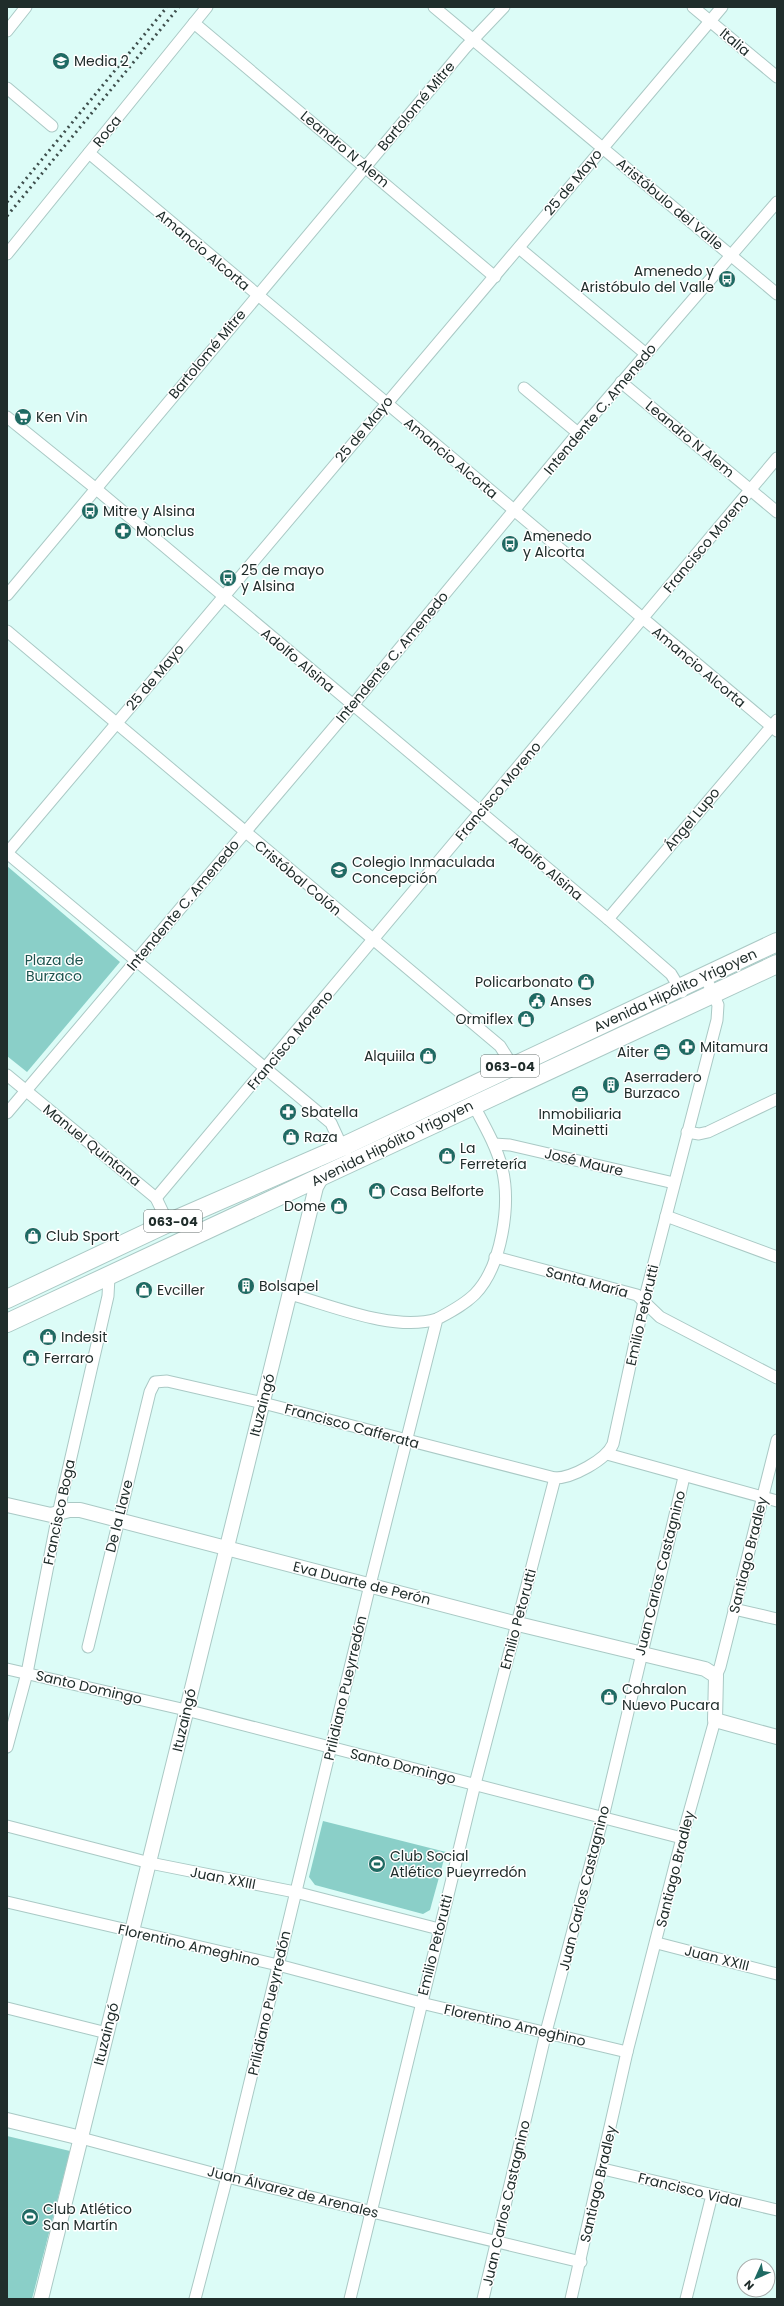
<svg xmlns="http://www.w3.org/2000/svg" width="784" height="2306" font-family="Poppins,sans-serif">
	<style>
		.green { fill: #8acfc8 }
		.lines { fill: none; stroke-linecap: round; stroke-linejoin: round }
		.minor-casing { stroke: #aac9c5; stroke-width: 13 }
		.tertiary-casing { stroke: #aac9c5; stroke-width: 16 }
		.primary-casing { stroke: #aac9c5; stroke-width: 20 }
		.minor { stroke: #fff; stroke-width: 11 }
		.tertiary { stroke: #fff; stroke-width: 14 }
		.primary { stroke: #fff; stroke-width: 18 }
		.rail { stroke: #3e4e4c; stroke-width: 3; stroke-dasharray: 2 4; stroke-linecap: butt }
		.labels { text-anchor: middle; stroke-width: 3; stroke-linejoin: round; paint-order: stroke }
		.shield { fill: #fff; stroke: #636c6b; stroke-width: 1 }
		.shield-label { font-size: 13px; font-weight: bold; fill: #202d2b }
		.street-label { font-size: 14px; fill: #202d2b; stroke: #fff }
		.poi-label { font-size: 14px; fill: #202d2b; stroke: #fff; text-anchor: start }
		.park-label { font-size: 14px; fill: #1e544f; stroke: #fff }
	</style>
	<rect width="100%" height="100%" fill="#dcfcf7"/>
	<g class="green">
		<path d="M7 866 120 962 27 1072 7 1056Z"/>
		<path d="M323 1821 446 1852 430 1910 423 1914 315 1885 309 1877Z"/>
		<path d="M7 2136 70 2151 32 2299H7Z"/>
	</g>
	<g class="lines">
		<g class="minor-casing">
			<g id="minor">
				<path d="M434 7 777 294"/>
				<path d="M693 7 777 77"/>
				<path d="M194 23 495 277"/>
				<path d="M7 31 26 7"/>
				<path d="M7 88 52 126"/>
				<path d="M89 153 777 731"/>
				<path d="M519 248 646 354"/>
				<path d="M7 254 207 7"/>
				<path d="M621 382 777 512"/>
				<path d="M524 388 578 433"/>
				<path d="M7 417 95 488 608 919 671 974 682 992"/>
				<path d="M7 595 465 48 504 7"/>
				<path d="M7 631 500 1046 512 1065"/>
				<path d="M7 853 722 7"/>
				<path d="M7 853 331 1123 342 1147 346 1150"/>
				<path d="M608 919 777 720"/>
				<path d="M7 1075 156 1198 168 1223"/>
				<path d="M7 1113 352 706 578 433 777 202"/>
				<path d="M687 1132 699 1134 708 1132 777 1099"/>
				<path d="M494 1144 510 1145 674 1183"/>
				<path d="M156 1198 777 458"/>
				<path d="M666 1216 777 1257"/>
				<path d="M495 1257 637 1295 660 1317 777 1378"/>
				<path d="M290 1294C333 1306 394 1332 437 1319"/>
				<path d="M607 1454 777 1501"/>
				<path d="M734 1609 777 1619"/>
				<path d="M88 1647 150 1392 155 1382 167 1381 263 1403 555 1478"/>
				<path d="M7 1669 186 1710 682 1838"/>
				<path d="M716 1676 720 1667 777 1440"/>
				<path d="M7 1747 27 1673 58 1514 108 1296 109 1277"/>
				<path d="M7 1826 150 1863 295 1892 439 1929"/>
				<path d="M7 1902 278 1965 421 2003 627 2052"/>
				<path d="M657 1943 777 1974"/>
				<path d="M7 2008 107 2033"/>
				<path d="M81 2138 227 2177 581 2262"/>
				<path d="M603 2169 777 2210"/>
				<path d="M195 2299 227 2177 370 1585 437 1319C450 1312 464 1305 475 1294 502 1266 511 1204 502 1168 496 1145 484 1125 473 1104"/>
				<path d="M350 2299 475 1784 555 1478C572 1478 606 1460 613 1444L644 1301 717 1020 718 1005 705 976"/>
				<path d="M483 2299 546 2032 603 1817 684 1477"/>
				<path d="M571 2299 627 2052 682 1838 715 1720"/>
				<path d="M686 2299 712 2195"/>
			</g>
		</g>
		<g class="tertiary-casing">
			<g id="tertiary">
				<path d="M7 1505 51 1515 69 1510H80L518 1624 705 1669 716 1676 715 1720 777 1737"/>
				<path d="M7 2120 81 2138"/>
				<path d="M41 2299 316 1187 324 1173"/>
			</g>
		</g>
		<g class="primary-casing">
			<g id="primary">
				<path d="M7 1299 168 1223 342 1147 777 942"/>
				<path d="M7 1323 777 964"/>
			</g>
		</g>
		<use href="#minor" class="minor"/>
		<use href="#tertiary" class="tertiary"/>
		<use href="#primary" class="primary"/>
		<g class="rail">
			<path d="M7 202 167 7"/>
			<path d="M7 216 179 7"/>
		</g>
	</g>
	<defs>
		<g id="school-disc" transform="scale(0.9)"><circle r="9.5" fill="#1f6a63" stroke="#fff"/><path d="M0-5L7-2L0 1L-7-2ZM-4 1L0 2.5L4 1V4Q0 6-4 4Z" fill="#fff"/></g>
		<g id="bus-disc" transform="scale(0.9)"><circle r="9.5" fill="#1f6a63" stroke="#fff"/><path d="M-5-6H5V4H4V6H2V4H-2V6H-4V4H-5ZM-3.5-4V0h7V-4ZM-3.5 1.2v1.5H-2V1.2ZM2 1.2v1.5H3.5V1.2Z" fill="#fff"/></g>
		<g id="supermarket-disc" transform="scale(0.9)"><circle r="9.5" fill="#1f6a63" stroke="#fff"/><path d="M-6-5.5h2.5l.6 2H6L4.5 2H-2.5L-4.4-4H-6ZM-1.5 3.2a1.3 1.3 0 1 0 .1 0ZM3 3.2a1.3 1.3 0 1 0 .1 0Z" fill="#fff"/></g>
		<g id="pharmacy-disc" transform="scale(0.9)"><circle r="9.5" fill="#1f6a63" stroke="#fff"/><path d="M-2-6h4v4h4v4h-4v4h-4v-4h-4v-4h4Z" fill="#fff"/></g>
		<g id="shop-disc" transform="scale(0.9)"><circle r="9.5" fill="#1f6a63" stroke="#fff"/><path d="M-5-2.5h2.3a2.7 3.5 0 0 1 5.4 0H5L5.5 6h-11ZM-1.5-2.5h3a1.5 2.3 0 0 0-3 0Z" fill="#fff"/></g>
		<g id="civic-disc" transform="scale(0.9)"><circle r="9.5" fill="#1f6a63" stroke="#fff"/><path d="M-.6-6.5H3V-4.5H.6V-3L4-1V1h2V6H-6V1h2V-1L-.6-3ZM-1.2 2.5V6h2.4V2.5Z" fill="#fff"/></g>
		<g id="office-disc" transform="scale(0.9)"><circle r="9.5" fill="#1f6a63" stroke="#fff"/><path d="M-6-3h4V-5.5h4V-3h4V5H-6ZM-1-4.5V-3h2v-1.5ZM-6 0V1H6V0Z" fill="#fff"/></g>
		<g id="building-disc" transform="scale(0.9)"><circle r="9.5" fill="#1f6a63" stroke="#fff"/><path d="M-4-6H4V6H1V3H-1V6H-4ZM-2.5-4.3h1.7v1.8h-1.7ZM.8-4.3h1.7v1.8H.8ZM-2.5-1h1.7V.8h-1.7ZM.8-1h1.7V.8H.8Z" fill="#fff"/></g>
		<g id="stadium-disc" transform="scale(0.9)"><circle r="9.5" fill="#1f6a63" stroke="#fff"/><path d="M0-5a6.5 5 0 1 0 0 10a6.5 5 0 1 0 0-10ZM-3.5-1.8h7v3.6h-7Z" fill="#fff"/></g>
	</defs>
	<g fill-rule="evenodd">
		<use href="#school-disc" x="61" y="61"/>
		<use href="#bus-disc" x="727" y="279"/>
		<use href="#supermarket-disc" x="23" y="417"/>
		<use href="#bus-disc" x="90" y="511"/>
		<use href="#pharmacy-disc" x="123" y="531"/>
		<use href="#bus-disc" x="510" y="544"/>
		<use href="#bus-disc" x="228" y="578"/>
		<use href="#school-disc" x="339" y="870"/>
		<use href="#shop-disc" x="586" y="982"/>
		<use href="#civic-disc" x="537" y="1001"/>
		<use href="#shop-disc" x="526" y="1019"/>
		<use href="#pharmacy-disc" x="687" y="1047"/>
		<use href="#office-disc" x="662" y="1052"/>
		<use href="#shop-disc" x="428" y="1056"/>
		<use href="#building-disc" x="611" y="1085"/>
		<use href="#office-disc" x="580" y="1094"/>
		<use href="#pharmacy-disc" x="288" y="1112"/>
		<use href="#shop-disc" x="291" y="1137"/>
		<use href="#shop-disc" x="447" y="1156"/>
		<use href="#shop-disc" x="377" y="1191"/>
		<use href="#shop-disc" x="339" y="1206"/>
		<use href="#shop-disc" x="33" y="1236"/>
		<use href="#building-disc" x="246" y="1286"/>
		<use href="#shop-disc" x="144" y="1290"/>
		<use href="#shop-disc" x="48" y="1337"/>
		<use href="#shop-disc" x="31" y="1358"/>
		<use href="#shop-disc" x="609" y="1697"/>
		<use href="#stadium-disc" x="377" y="1864"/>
		<use href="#stadium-disc" x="30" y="2217"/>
	</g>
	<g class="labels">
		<g class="shield">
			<rect x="481" y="1055" width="58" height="22" rx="3"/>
			<rect x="144" y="1210" width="58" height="22" rx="3"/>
		</g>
		<g class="shield-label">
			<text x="510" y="1071">063-04</text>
			<text x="173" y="1226">063-04</text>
		</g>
		<g class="street-label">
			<text transform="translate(735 42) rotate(40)" y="5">Italia</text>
			<text transform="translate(416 106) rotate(-50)" y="5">Bartolomé Mitre</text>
			<text transform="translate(107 131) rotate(-51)" y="5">Roca</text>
			<text transform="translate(345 149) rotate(40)" y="5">Leandro N Alem</text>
			<text transform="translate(573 182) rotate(-50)" y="5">25 de Mayo</text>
			<text transform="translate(670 204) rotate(40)" y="5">Aristóbulo del Valle</text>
			<text transform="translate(203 250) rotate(40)" y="5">Amancio Alcorta</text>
			<text transform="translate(207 354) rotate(-50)" y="5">Bartolomé Mitre</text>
			<text transform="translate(600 409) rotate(-50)" y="5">Intendente C. Amenedo</text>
			<text transform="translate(364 429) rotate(-50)" y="5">25 de Mayo</text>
			<text transform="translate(690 439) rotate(40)" y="5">Leandro N Alem</text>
			<text transform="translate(451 458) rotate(40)" y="5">Amancio Alcorta</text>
			<text transform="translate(706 543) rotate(-50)" y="5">Francisco Moreno</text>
			<text transform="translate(392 657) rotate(-50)" y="5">Intendente C. Amenedo</text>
			<text transform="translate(298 660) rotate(40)" y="5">Adolfo Alsina</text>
			<text transform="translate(699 667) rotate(40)" y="5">Amancio Alcorta</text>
			<text transform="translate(155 677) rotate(-50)" y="5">25 de Mayo</text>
			<text transform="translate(498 791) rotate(-50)" y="5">Francisco Moreno</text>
			<text transform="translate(692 819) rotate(-50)" y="5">Ángel Lupo</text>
			<text transform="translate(546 868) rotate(40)" y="5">Adolfo Alsina</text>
			<text transform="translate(298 878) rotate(40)" y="5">Cristóbal Colón</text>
			<text transform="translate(183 905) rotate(-50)" y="5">Intendente C. Amenedo</text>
			<text transform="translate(675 990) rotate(-25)" y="5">Avenida Hipólito Yrigoyen</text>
			<text transform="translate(290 1040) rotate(-50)" y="5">Francisco Moreno</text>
			<text transform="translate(392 1143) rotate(-26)" y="5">Avenida Hipólito Yrigoyen</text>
			<text transform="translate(92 1145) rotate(39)" y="5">Manuel Quintana</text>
			<text transform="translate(584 1162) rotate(13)" y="5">José Maure</text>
			<text transform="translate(587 1282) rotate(15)" y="5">Santa María</text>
			<text transform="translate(642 1315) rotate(-77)" y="5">Emilio Petorutti</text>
			<text transform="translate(262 1405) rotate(-76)" y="5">Ituzaingó</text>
			<text transform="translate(352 1426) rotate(15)" y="5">Francisco Cafferata</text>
			<text transform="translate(59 1512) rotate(-78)" y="5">Francisco Boga</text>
			<text transform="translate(119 1516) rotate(-76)" y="5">De la Llave</text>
			<text transform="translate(748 1555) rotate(-76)" y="5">Santiago Bradley</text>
			<text transform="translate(660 1573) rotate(-76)" y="5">Juan Carlos Castagnino</text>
			<text transform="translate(362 1583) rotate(14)" y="5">Eva Duarte de Perón</text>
			<text transform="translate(518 1619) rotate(-75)" y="5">Emilio Petorutti</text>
			<text transform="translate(89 1687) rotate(13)" y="5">Santo Domingo</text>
			<text transform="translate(345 1688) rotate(-77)" y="5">Prilidiano Pueyrredón</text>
			<text transform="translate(184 1720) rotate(-77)" y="5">Ituzaingó</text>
			<text transform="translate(403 1766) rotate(14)" y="5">Santo Domingo</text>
			<text transform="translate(675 1869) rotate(-76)" y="5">Santiago Bradley</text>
			<text transform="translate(223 1878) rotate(11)" y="5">Juan XXIII</text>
			<text transform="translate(584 1888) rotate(-76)" y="5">Juan Carlos Castagnino</text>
			<text transform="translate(189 1945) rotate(13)" y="5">Florentino Ameghino</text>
			<text transform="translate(435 1945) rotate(-76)" y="5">Emilio Petorutti</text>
			<text transform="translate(717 1958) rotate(14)" y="5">Juan XXIII</text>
			<text transform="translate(269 2003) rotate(-77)" y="5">Prilidiano Pueyrredón</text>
			<text transform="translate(515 2025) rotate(13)" y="5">Florentino Ameghino</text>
			<text transform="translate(106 2034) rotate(-76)" y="5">Ituzaingó</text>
			<text transform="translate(598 2184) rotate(-77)" y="5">Santiago Bradley</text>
			<text transform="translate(690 2190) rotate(14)" y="5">Francisco Vidal</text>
			<text transform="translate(293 2192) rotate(14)" y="5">Juan Álvarez de Arenales</text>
			<text transform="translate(506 2203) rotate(-77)" y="5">Juan Carlos Castagnino</text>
		</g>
		<g class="poi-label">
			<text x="74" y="66">Media 2</text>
			<text x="714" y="276" text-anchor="end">Amenedo y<tspan x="714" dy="16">Aristóbulo del Valle</tspan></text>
			<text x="36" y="422">Ken Vin</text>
			<text x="103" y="516">Mitre y Alsina</text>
			<text x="136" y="536">Monclus</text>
			<text x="523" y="541">Amenedo<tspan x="523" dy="16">y Alcorta</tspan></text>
			<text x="241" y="575">25 de mayo<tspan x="241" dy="16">y Alsina</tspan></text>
			<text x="352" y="867">Colegio Inmaculada<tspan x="352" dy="16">Concepción</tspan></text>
			<text x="573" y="987" text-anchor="end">Policarbonato</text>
			<text x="550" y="1006">Anses</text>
			<text x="513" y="1024" text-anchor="end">Ormiflex</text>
			<text x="700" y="1052">Mitamura</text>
			<text x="649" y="1057" text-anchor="end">Aiter</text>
			<text x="415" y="1061" text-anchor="end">Alquiila</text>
			<text x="624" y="1082">Aserradero<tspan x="624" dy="16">Burzaco</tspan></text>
			<text x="301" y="1117">Sbatella</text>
			<text x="580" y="1119" text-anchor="middle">Inmobiliaria<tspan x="580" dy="16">Mainetti</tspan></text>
			<text x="304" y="1142">Raza</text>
			<text x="460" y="1153">La<tspan x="460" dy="16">Ferretería</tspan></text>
			<text x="390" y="1196">Casa Belforte</text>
			<text x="326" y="1211" text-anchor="end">Dome</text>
			<text x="46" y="1241">Club Sport</text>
			<text x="259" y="1291">Bolsapel</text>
			<text x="157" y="1295">Evciller</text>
			<text x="61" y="1342">Indesit</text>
			<text x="44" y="1363">Ferraro</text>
			<text x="622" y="1694">Cohralon<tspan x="622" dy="16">Nuevo Pucara</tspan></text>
			<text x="390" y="1861">Club Social<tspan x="390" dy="16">Atlético Pueyrredón</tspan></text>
			<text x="43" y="2214">Club Atlético<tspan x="43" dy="16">San Martín</tspan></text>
		</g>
		<g class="park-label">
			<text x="54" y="965">Plaza de<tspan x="54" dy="16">Burzaco</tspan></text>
		</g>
	</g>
	<rect width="784" height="2306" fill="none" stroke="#202d2b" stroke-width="16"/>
	<g transform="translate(756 2278) rotate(225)"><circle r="19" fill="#ffffff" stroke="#a6abaa"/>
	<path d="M0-3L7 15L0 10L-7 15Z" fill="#1f6a63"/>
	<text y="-6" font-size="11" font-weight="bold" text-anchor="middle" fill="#202d2b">N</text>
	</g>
</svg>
